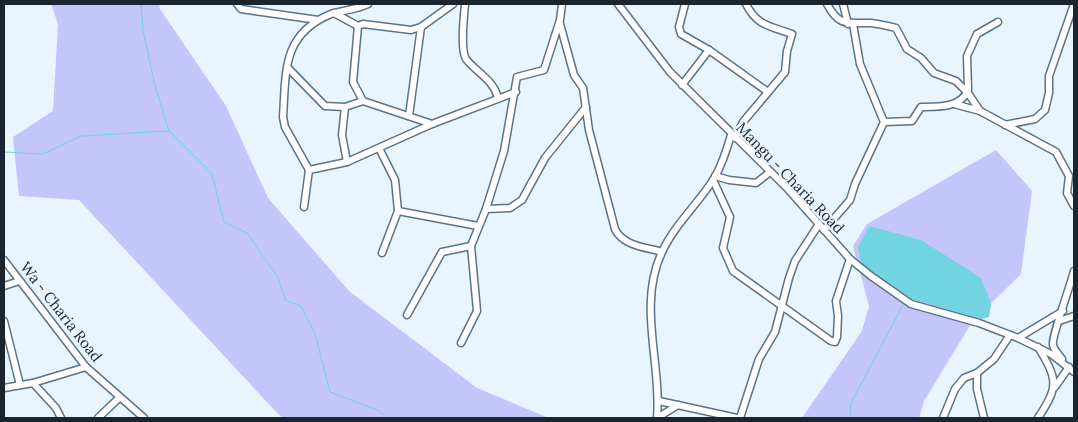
<svg xmlns="http://www.w3.org/2000/svg" width="1078" height="422" font-family="Lora,serif">
	<style>
		.green { fill: #c3c5fb }
		.water { fill: #70d5e1 }
		.lines { fill: none; stroke-linecap: round; stroke-linejoin: round }
		.stream { stroke: #70d5e1; stroke-width: 1 }
		.minor-casing { stroke: #59748a; stroke-width: 9 }
		.minor { stroke: #fff; stroke-width: 6 }
		.labels { text-anchor: middle; stroke-width: 5; stroke-linejoin: round; paint-order: stroke }
		.street-label { font-size: 15px; fill: #1a252f; stroke: #e8f4fe }
	</style>
	<rect width="100%" height="100%" fill="#e8f4fe"/>
	<g class="green">
		<path d="M51 4H159L160 9 226 106 268 198 349 291 477 388 549 418H283L278 414 79 200 19 196 13 137 53 111 58 24Z"/>
		<path d="M996 150 1032 191 1021 274 972 322 924 401 919 418H802L862 331 869 306 853 246 867 224Z"/>
	</g>
	<path class="water" d="M869 226 921 240 981 278 991 304 989 317 981 319 912 299 861 264 858 247Z"/>
	<g class="lines">
		<g class="stream">
			<path d="M141 4 143 30 155 86 169 131 212 174 224 222 247 233 277 276 286 301 301 306 315 334 330 392 380 411 387 418"/>
			<path d="M4 152 43 154 81 136 169 131"/>
			<path d="M850 418 851 403 903 305"/>
		</g>
		<g class="minor-casing">
			<g id="minor">
				<path d="M237 4 241 9 318 20"/>
				<path d="M465 4C464 16 460 49 466 59 477 73 493 79 498 98"/>
				<path d="M618 4 670 72 787 188 850 259 871 276 911 304 979 323 1018 338 1051 354 1074 372"/>
				<path d="M685 4 679 27 681 34 709 50 768 92"/>
				<path d="M827 4C840 28 848 22 871 23 879 24 888 26 896 28L907 49 921 58 934 73 956 81 968 93 980 111"/>
				<path d="M843 4 848 24"/>
				<path d="M334 13 358 26 363 24 411 30 421 27 453 4"/>
				<path d="M560 24 574 75 583 88 589 130 615 229C623 246 645 247 662 252"/>
				<path d="M358 26 353 82 363 101"/>
				<path d="M288 68 325 106 345 107 363 101 432 124"/>
				<path d="M682 85 709 50"/>
				<path d="M954 104 980 111 1056 152 1069 176 1067 193 1074 206"/>
				<path d="M345 107 342 135 347 162"/>
				<path d="M409 116 421 27"/>
				<path d="M884 122 912 121 921 107C938 107 961 108 968 90L967 56 977 34 998 22"/>
				<path d="M1005 125 1035 119 1045 110 1049 93V76L1074 4"/>
				<path d="M735 138 743 122 785 72 787 51 792 34C770 26 757 26 746 4"/>
				<path d="M379 148 395 180 398 211"/>
				<path d="M309 170 285 127 283 117C286 71 282 34 331 14 343 10 356 10 368 4"/>
				<path d="M715 176 729 180 756 183 770 172"/>
				<path d="M713 180 730 217 723 248 733 271 831 341 835 342 837 337 838 316 836 301 850 259"/>
				<path d="M304 207 309 170 347 162 432 124 516 92"/>
				<path d="M486 209 510 208 522 200 545 158 586 107"/>
				<path d="M824 230 850 200 855 184 884 122 860 64 853 24"/>
				<path d="M382 253 398 211 478 226"/>
				<path d="M4 260 86 367 144 418"/>
				<path d="M4 286 19 281"/>
				<path d="M407 315 442 252 471 246"/>
				<path d="M4 321 20 385"/>
				<path d="M1059 321 1074 316"/>
				<path d="M1018 338 1063 311"/>
				<path d="M461 343 477 311 471 246 486 209 504 151 517 77 544 70 560 20 562 4"/>
				<path d="M1062 359C1059 355 1054 350 1053 345 1051 338 1071 284 1074 271"/>
				<path d="M977 373V389L984 418"/>
				<path d="M33 383 56 408 61 418"/>
				<path d="M1055 387 1069 367"/>
				<path d="M4 388 33 383 86 367"/>
				<path d="M659 401 737 418"/>
				<path d="M98 418 120 397"/>
				<path d="M657 418C662 364 637 305 662 252 675 224 699 203 715 177 722 164 727 149 731 135"/>
				<path d="M657 418 678 405"/>
				<path d="M740 418 759 359 775 332 789 278 795 261 819 224"/>
				<path d="M943 418 955 389 964 378 977 373 994 359 1010 335"/>
				<path d="M1038 418C1059 386 1058 380 1038 347"/>
			</g>
		</g>
		<use href="#minor" class="minor"/>
	</g>
	<g class="labels">
		<g class="street-label">
			<text transform="translate(790 178) rotate(46)" y="5">Mangu - Charia Road</text>
			<text transform="translate(61 312) rotate(52)" y="5">Wa - Charia Road</text>
		</g>
	</g>
	<rect width="1078" height="422" fill="none" stroke="#1a252f" stroke-width="10"/>
</svg>
